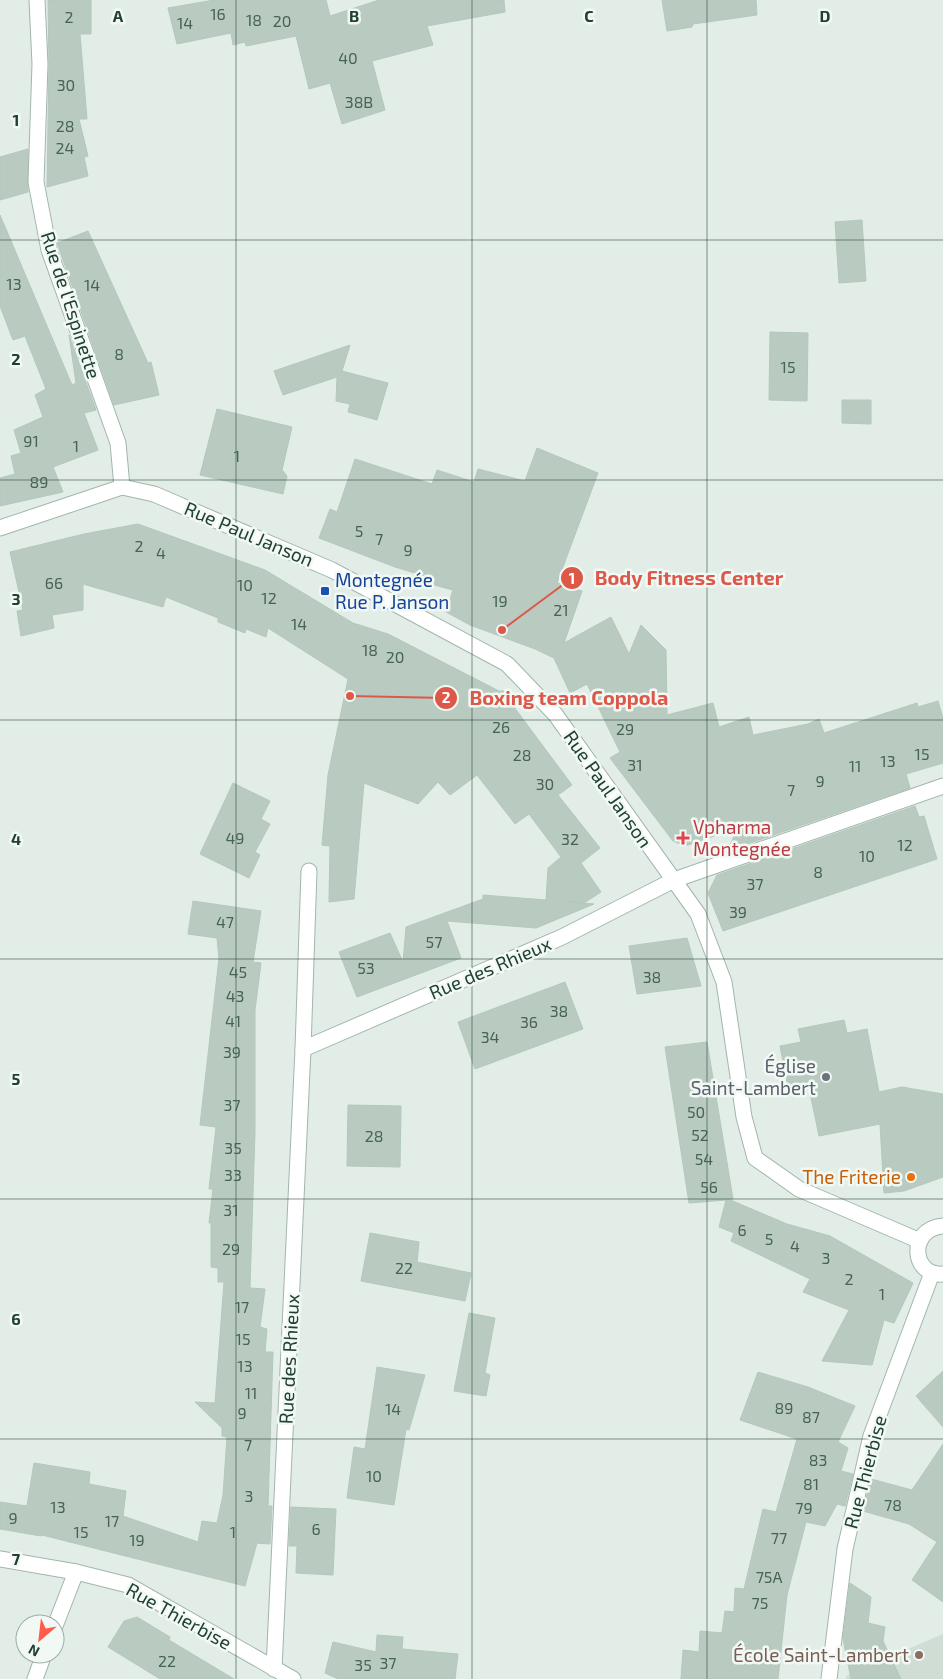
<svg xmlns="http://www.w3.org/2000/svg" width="943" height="1679" font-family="'Exo 2',sans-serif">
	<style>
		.built { fill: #cfddd5 }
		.building { fill: #b9cbc1; stroke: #b3c8bc }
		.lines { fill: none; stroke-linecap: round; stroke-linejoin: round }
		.minor-casing { stroke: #a3b6ac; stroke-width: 17 }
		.tertiary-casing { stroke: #a3b6ac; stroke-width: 17 }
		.minor { stroke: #fff; stroke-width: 15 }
		.tertiary { stroke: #fff; stroke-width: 15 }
		.grid { fill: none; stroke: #204032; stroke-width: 1; stroke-opacity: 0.55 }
		.transit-dot { fill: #1a4fb4; stroke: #f2f9f5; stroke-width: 2 }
		.health-dot { fill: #e0444e; stroke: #f2f9f5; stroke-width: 2 }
		.worship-dot { fill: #6b7280; stroke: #f2f9f5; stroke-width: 2 }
		.food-dot { fill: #e8710a; stroke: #f2f9f5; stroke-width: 2 }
		.education-dot { fill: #8d6e63; stroke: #f2f9f5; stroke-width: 2 }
		.labels { text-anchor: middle; stroke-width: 5; stroke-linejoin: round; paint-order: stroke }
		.number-label { font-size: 16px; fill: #466356 }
		.street-label { font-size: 19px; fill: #204032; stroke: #f2f9f5 }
		.transit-label { font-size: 19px; fill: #164399; stroke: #f2f9f5; text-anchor: start }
		.health-label { font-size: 19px; fill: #be3a42; stroke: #f2f9f5; text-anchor: start }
		.worship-label { font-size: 19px; fill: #5b616d; stroke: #f2f9f5; text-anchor: end }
		.food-label { font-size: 19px; fill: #c56008; stroke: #f2f9f5; text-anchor: end }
		.education-label { font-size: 19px; fill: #785e54; stroke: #f2f9f5; text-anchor: end }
		.grid-label { font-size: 16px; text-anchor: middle; font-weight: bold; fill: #204032; stroke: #f2f9f5; stroke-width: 5; stroke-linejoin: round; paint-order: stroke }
		.leader { fill: none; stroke: #de584a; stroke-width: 2 }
		.callout-dot { fill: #de584a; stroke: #f2f9f5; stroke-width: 2 }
		.mark-label { font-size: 15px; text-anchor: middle; font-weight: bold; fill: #fff }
		.callout-label { font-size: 20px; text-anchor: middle; font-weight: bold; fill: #de584a; stroke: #f2f9f5; stroke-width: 5; stroke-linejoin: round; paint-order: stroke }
	</style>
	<rect width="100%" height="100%" fill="#e1ede6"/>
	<path class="built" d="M943 1634V1679H846V1676Z"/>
	<g class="building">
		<path d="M48 0H91V34H80L87 119H79L88 156 84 157 88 176 47 187 49 64Z"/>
		<path d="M214 0H326L330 16 379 0H504L505 12 427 26 433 45 372 61 385 110 342 124 330 83 309 89 296 36 246 46 245 42 233 45 231 33 177 44 168 8Z"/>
		<path d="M662 0H756L757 15 693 24 692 27 667 31Z"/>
		<path d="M28 149V192L0 200V157Z"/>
		<path d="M0 215 72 385 76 383 69 335 96 410 84 413 98 450 53 467 63 492 0 506V478L15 474 11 456 21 453 14 430 43 417 35 395 46 389 25 336 13 340 0 306Z"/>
		<path d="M862 220 866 281 839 283 835 222Z"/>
		<path d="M88 231 148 363 151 362 159 395 114 405 57 243Z"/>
		<path d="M770 332 808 333 807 401 769 400Z"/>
		<path d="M350 345 342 371 388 383 377 420 348 412 350 404 336 401 337 377 283 395 274 371Z"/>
		<path d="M842 400H871V424L842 423Z"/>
		<path d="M217 409 292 427 282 470 287 476 283 494 200 475Z"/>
		<path d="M537 448 598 473 557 583 582 591 564 643 611 617 629 654 641 625 666 650 667 715 713 703 719 727 749 717 753 735 808 724 819 719 824 733 917 703 918 707 938 701 943 718V763L906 774 910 788 727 851 738 828 685 846 673 841 610 758 620 752 587 684 570 693 554 658 535 649 470 625 446 612 453 590 434 585 435 579 395 567 319 538 330 509 337 512 355 459 432 484 437 470 474 482 478 469 525 481Z"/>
		<path d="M138 524 265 570 353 623 388 634 499 691H508V699L572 785 558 795 600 848 581 863 601 892 584 903 565 901 594 904 536 928 447 921 461 958 357 997 339 952 390 933 403 962 406 927 483 899V895L546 900 548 868 561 857 529 814 515 824 477 775 450 795 438 782 418 804 364 783 354 899 329 902 330 846 322 845 328 775 348 679 268 628 266 637 246 629 245 633 218 622V618L166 597 163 607 83 584V610L52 615 54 628 21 636 17 611 23 610 10 552 84 534Z"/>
		<path d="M233 783 270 801 261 819 270 824 255 852 260 855 249 878 200 854Z"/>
		<path d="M915 806 919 817 924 816 937 859 723 931 708 893 717 875Z"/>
		<path d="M193 901 261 911 253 962 261 963 255 1010V1132L250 1288 265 1289 260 1327 267 1329 265 1352H273L268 1506H272L270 1544 257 1543 245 1586 42 1535 41 1536 0 1529V1502L27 1506 34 1463 90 1472 89 1484 126 1491 123 1516 198 1542 202 1521 217 1523 223 1495 227 1437 222 1436V1428L195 1402 215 1403 224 1282H218V1268L211 1267V1223H209L213 1189H209L216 1127 200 1125 219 958 217 938 188 934Z"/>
		<path d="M687 938 701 986 637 994 629 946Z"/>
		<path d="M565 982 583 1029 475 1069 458 1022Z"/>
		<path d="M844 1020 847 1033 867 1029 879 1092 902 1087 943 1094V1177L904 1191 884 1193 880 1124 819 1136 809 1088 789 1092 780 1046 801 1042 798 1029Z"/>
		<path d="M707 1042 733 1199H728L787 1224 830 1236 913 1283 894 1323 884 1320 872 1365 822 1361 849 1310 803 1292 810 1279 731 1241 734 1233 719 1227 726 1200 689 1203 665 1047Z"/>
		<path d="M348 1105 401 1106 400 1167 347 1166Z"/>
		<path d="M370 1233 419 1242 417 1262 471 1273 465 1301 361 1281Z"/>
		<path d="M469 1313 495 1318 485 1373 490 1375 486 1396 454 1391Z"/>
		<path d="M377 1367 425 1375 409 1430 406 1429 394 1505 347 1498 354 1447 365 1449Z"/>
		<path d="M943 1371V1427L916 1396Z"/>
		<path d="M758 1372 808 1387 855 1406 838 1442 848 1448 841 1471 853 1474 845 1506 837 1504 825 1526 806 1522 787 1595 778 1679H681L683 1650 699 1652 700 1631 722 1633 725 1611 734 1612 735 1588 744 1589 763 1509 776 1512 797 1439 740 1420Z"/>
		<path d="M943 1444V1602L912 1580 937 1542 909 1524 863 1511 871 1479 912 1490Z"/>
		<path d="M291 1507 336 1509 333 1575 296 1573 297 1546H289Z"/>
		<path d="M850 1583 871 1597 868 1623 885 1627 883 1641 901 1679H851L843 1639Z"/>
		<path d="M137 1617 170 1637 169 1640 234 1679H160L108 1647 124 1621Z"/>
		<path d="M377 1635 403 1637 402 1649 458 1654 455 1679H338L325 1673 333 1642 376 1652Z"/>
	</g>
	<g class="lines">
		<g class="minor-casing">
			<g id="minor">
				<path d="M37 0 40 64 36 182 49 250 118 443 122 487"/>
				<path d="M122 487 154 494 332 570 507 664 555 714 698 914 724 982 744 1117 755 1158 799 1189 920 1241"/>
				<path d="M0 528 122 487"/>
				<path d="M303 1049 562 937 674 880 943 786"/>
				<path d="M943 1226C907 1229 912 1277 943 1274"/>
				<path d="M55 1626 76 1572"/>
				<path d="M274 1669 303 1049 309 871"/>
				<path d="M35 1679 44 1654"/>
				<path d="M829 1679 845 1549 871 1436 932 1273"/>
			</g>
		</g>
		<g class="tertiary-casing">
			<path id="tertiary" d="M0 1559 76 1572 128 1585 293 1679"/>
		</g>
		<use href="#minor" class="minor"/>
		<use href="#tertiary" class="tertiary"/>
	</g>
	<path class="grid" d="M236 0V1679M472 0V1679M707 0V1679M0 240H943M0 480H943M0 720H943M0 959H943M0 1199H943M0 1439H943"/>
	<rect class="transit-dot" x="320" y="586" width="10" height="10" rx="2.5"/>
	<path class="health-dot" d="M680.5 830.5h5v5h5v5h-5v5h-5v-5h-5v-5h5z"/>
	<circle class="worship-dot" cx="826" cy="1077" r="5"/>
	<circle class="food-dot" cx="911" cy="1177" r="5"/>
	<circle class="education-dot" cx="919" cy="1655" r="5"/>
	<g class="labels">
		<g class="number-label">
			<text x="218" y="20">16</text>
			<text x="69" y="23">2</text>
			<text x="254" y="26">18</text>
			<text x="282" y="27">20</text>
			<text x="185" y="29">14</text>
			<text x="348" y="64">40</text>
			<text x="66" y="91">30</text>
			<text x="359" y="108">38B</text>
			<text x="65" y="132">28</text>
			<text x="65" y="154">24</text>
			<text x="14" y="290">13</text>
			<text x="92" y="291">14</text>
			<text x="119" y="360">8</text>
			<text x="788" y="373">15</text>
			<text x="31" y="447">91</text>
			<text x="76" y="452">1</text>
			<text x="237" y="462">1</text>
			<text x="39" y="488">89</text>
			<text x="359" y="537">5</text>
			<text x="379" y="545">7</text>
			<text x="139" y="552">2</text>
			<text x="408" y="556">9</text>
			<text x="161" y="559">4</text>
			<text x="54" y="589">66</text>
			<text x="245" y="591">10</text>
			<text x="269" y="604">12</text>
			<text x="500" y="607">19</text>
			<text x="561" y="616">21</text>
			<text x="299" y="630">14</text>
			<text x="370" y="656">18</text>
			<text x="395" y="663">20</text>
			<text x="501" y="733">26</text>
			<text x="625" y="735">29</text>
			<text x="922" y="760">15</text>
			<text x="522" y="761">28</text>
			<text x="888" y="767">13</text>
			<text x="635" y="771">31</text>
			<text x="855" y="772">11</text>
			<text x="820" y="787">9</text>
			<text x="545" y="790">30</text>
			<text x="791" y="796">7</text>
			<text x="235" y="844">49</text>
			<text x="570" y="845">32</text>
			<text x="905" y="851">12</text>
			<text x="867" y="862">10</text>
			<text x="818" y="878">8</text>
			<text x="755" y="890">37</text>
			<text x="738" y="918">39</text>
			<text x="225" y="928">47</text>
			<text x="434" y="948">57</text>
			<text x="366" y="974">53</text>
			<text x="238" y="978">45</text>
			<text x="652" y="983">38</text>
			<text x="235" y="1002">43</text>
			<text x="559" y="1017">38</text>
			<text x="233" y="1027">41</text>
			<text x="529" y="1028">36</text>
			<text x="490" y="1043">34</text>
			<text x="232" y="1058">39</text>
			<text x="232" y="1111">37</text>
			<text x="696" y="1118">50</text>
			<text x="700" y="1141">52</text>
			<text x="374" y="1142">28</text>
			<text x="233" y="1154">35</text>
			<text x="704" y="1165">54</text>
			<text x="233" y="1181">33</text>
			<text x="709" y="1193">56</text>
			<text x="231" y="1216">31</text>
			<text x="742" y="1236">6</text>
			<text x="769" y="1245">5</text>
			<text x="795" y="1252">4</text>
			<text x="231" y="1255">29</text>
			<text x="826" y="1264">3</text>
			<text x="404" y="1274">22</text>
			<text x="849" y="1285">2</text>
			<text x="882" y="1300">1</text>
			<text x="242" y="1313">17</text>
			<text x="243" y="1345">15</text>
			<text x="245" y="1372">13</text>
			<text x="251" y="1399">11</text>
			<text x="784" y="1414">89</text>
			<text x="393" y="1415">14</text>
			<text x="242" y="1419">9</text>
			<text x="811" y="1423">87</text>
			<text x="248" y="1451">7</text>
			<text x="818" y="1466">83</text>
			<text x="374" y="1482">10</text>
			<text x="811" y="1490">81</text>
			<text x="249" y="1502">3</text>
			<text x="893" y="1511">78</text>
			<text x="58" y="1513">13</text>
			<text x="804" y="1514">79</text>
			<text x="13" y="1524">9</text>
			<text x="112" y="1527">17</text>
			<text x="316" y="1535">6</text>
			<text x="81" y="1538">15</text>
			<text x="233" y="1538">1</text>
			<text x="779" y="1544">77</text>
			<text x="137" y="1546">19</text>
			<text x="769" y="1583">75A</text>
			<text x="760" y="1609">75</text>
			<text x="167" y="1667">22</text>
			<text x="388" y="1669">37</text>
			<text x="363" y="1671">35</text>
		</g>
		<g class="street-label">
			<text transform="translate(71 305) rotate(72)" y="7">Rue de l'Espinette</text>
			<text transform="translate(249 534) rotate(23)" y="7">Rue Paul Janson</text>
			<text transform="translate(608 789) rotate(55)" y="7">Rue Paul Janson</text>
			<text transform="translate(490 968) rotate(-23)" y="7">Rue des Rhieux</text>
			<text transform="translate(289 1359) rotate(-87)" y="7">Rue des Rhieux</text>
			<text transform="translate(865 1472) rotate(-75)" y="7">Rue Thierbise</text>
			<text transform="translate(179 1616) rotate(29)" y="7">Rue Thierbise</text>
		</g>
		<g class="transit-label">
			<text x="335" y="587">Montegnée<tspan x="335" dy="22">Rue P. Janson</tspan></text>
		</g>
		<g class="health-label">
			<text x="693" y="834">Vpharma<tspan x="693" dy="22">Montegnée</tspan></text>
		</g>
		<g class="worship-label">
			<text x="816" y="1073">Église<tspan x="816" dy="22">Saint-Lambert</tspan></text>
		</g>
		<g class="food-label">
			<text x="901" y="1184">The Friterie</text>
		</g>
		<g class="education-label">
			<text x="909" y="1662">École Saint-Lambert</text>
		</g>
	</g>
	<g class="grid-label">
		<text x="118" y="22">A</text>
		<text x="354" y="22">B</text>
		<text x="589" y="22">C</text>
		<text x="825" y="22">D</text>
		<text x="16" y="126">1</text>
		<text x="16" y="365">2</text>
		<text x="16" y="605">3</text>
		<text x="16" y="845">4</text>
		<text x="16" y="1085">5</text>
		<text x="16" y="1325">6</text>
		<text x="16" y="1565">7</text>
	</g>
	<path class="leader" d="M502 630L572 578M350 696L446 698"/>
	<g class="callout-dot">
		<circle cx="502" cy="630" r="5"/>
		<circle cx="350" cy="696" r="5"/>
		<circle cx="572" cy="578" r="12"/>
		<circle cx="446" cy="698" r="12"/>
	</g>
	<g class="mark-label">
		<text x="572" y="584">1</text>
		<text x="446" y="703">2</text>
	</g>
	<g class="callout-label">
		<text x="689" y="585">Body Fitness Center</text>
		<text x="569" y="705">Boxing team Coppola</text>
	</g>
	<g transform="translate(40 1639) rotate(208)"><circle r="24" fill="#f2f9f5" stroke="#9eafa7"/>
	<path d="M0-4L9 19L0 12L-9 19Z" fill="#ff5c4e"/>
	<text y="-8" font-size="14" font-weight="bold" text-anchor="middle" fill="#204032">N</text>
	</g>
</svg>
